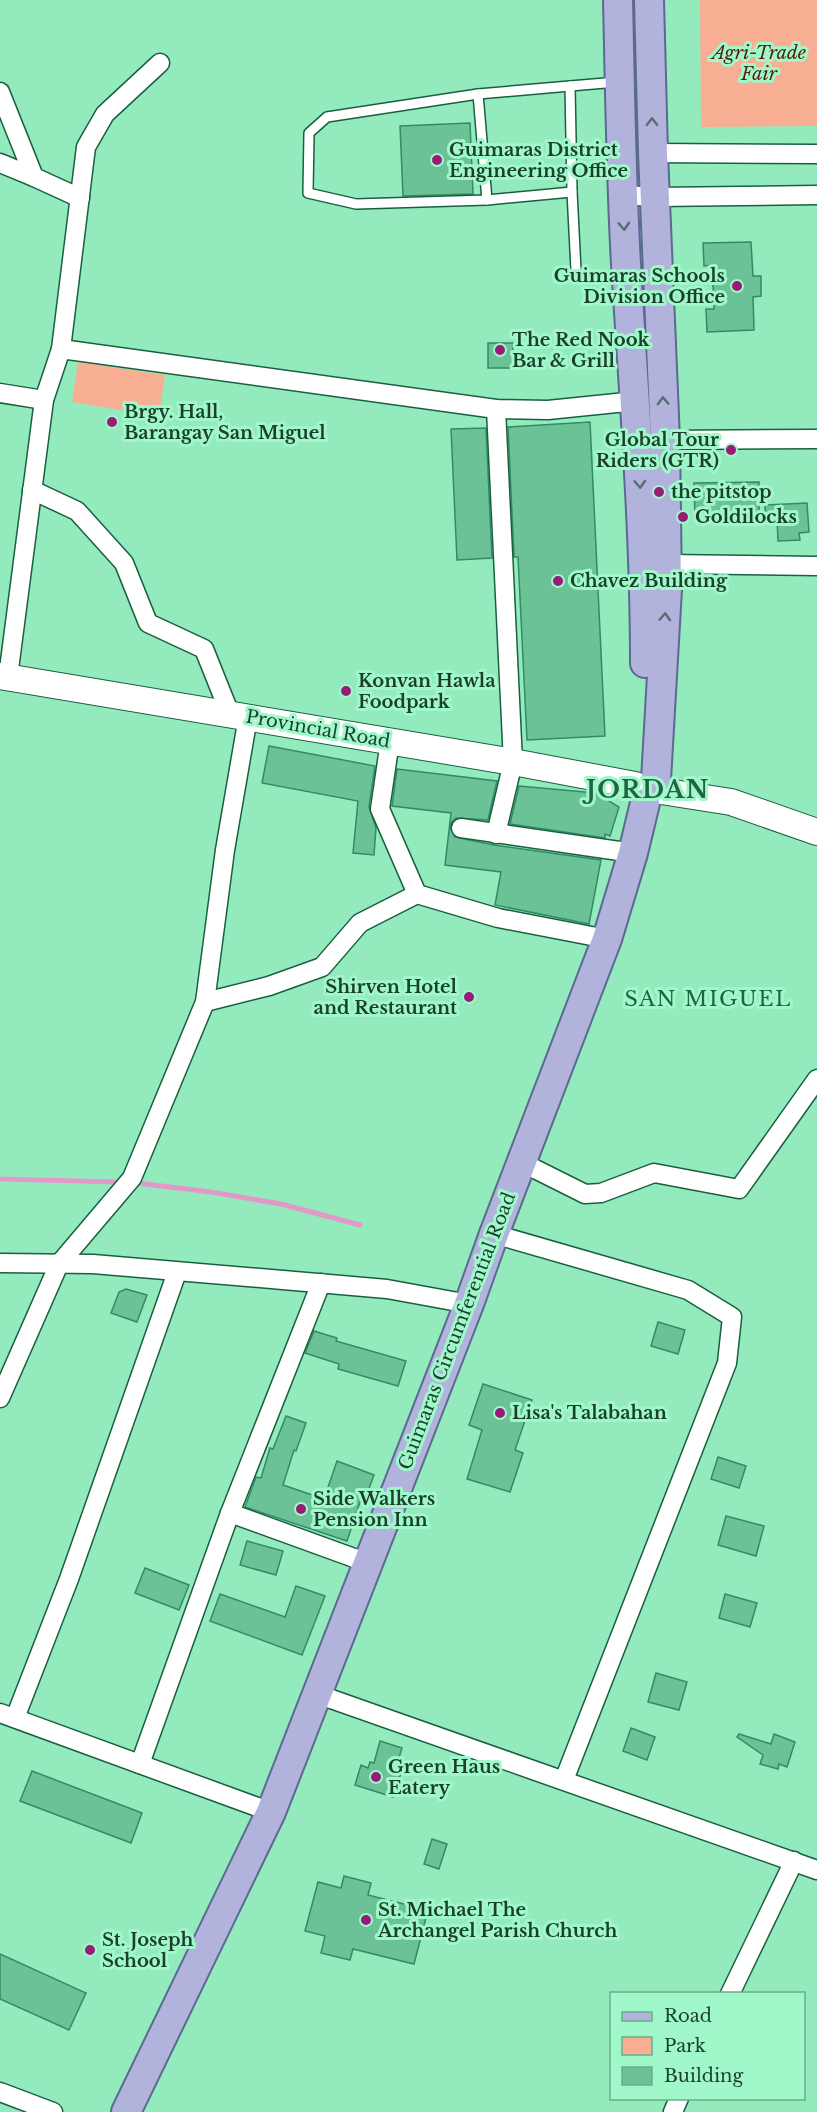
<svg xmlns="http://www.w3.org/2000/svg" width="817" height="2112" font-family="'Libre Baskerville',serif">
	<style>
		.green { fill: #f8ae93 }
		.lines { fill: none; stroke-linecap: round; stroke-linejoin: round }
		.stream { stroke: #e299c9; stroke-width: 5 }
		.building { fill: #6bc296; stroke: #328c63; stroke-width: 1.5 }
		.lane-casing { stroke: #195f41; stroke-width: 12 }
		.street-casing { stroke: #195f41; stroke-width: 21 }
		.secondary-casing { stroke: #195f41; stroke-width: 28 }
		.primary-casing { stroke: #5b6a8f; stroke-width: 32 }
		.lane { stroke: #fff; stroke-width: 9 }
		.street { stroke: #fff; stroke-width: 18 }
		.secondary { stroke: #fff; stroke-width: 26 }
		.primary { stroke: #b2b3dc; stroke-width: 28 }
		.oneway { stroke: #576d73 }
		.poi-dot { fill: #961c78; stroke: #a0f8ca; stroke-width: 2 }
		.labels { text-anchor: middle; stroke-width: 6; stroke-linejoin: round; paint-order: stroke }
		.park-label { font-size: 18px; font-style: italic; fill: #521f0c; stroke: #a0f8ca }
		.poi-label { font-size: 18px; font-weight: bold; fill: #1a3f2d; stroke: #a0f8ca; text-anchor: start }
		.street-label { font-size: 18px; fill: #1a3f2d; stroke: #a0f8ca }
		.quarter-label { font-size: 21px; letter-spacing: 1.5px; fill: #206446; stroke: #a0f8ca }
		.district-label { font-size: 24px; font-weight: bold; letter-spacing: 1.5px; fill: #206446; stroke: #a0f8ca }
	</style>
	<rect width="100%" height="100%" fill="#93ebbd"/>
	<g class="green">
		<path d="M700 0H817V126L701 127Z"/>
		<path d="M78 362 165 375 159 416 72 402Z"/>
	</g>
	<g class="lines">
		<g class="stream">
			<path d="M0 1179 118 1182"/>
			<path d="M137 1183 211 1192 281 1204 360 1225"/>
		</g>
	</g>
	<g class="building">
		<path d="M470 123 473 194 403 196 400 126Z"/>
		<path d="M751 242 753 276H761V296L753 297 754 330 707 332 706 309H714L712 265 704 266 703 243Z"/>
		<rect x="488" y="343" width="25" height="25"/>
		<path d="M590 422 605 736 527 740 518 557H514L508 427Z"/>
		<path d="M486 428 492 558 457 560 451 429Z"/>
		<path d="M759 482V517H695L694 483Z"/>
		<path d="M807 503 809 532 799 533 800 540 778 541 777 521H766L765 505Z"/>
		<path d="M269 746 375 766 369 807 376 828 374 855 353 853 358 801 262 783Z"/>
		<path d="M397 769 497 781 488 820 456 818 452 822 450 827 455 837 494 845 601 860 589 924 495 905 501 872 445 865 451 813 392 806Z"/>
		<path d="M519 786 596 793 619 807 610 836 605 834V838L510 824Z"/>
		<path d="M126 1289 147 1295 137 1322 111 1313 119 1292Z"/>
		<path d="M658 1322 685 1330 678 1354 651 1346Z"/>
		<path d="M314 1331 337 1338 336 1341 406 1361 398 1386 338 1369 339 1364 305 1353Z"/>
		<path d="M483 1384 532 1400 515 1450 523 1453 510 1492 467 1479 482 1430 469 1425Z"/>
		<path d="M286 1416 306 1423 296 1451 294 1450 283 1485 324 1499 337 1461 374 1475 368 1491 364 1490 347 1541 245 1507 256 1477 261 1478 270 1448 273 1449Z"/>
		<path d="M718 1457 746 1466 739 1488 711 1479Z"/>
		<path d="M726 1516 764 1526 756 1556 718 1545Z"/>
		<path d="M247 1541 283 1551 276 1575 240 1565Z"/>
		<path d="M145 1568 189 1585 179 1610 135 1593Z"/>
		<path d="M296 1586 325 1596 302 1655 210 1621 220 1594 285 1617Z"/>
		<path d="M725 1594 757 1603 750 1627 719 1618Z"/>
		<path d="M656 1673 687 1682 679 1710 648 1702Z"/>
		<path d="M631 1728 655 1737 647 1760 623 1751Z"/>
		<path d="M739 1734 771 1744 774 1734 795 1742 787 1767 779 1764 778 1769 760 1764 763 1755 737 1737Z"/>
		<path d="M380 1741 402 1748 395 1771 401 1773 393 1797 355 1785 361 1765 368 1768 370 1762 374 1763Z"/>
		<path d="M32 1771 142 1813 131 1843 20 1801Z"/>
		<path d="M432 1839 447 1844 439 1869 424 1864Z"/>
		<path d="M344 1876 371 1883 368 1895 428 1910 414 1964 353 1949 350 1960 321 1953 325 1936 305 1931 318 1882 341 1888Z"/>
		<path d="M0 1954 86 1993 69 2030 0 1999Z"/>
	</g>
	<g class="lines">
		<g class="lane-casing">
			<g id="lane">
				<path d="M570 86 478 94 327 117 309 133 308 193 356 204 487 200 572 192 576 270"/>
				<path d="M478 94 487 200"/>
				<path d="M572 192 570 86 617 82"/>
			</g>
		</g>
		<g class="street-casing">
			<g id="street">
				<path d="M0 92 34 177 80 198"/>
				<path d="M653 153 817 154"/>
				<path d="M0 163 34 177"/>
				<path d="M623 195 655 197 817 195"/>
				<path d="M61 349 86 147 105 114 160 63"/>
				<path d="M0 393 44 400 61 349 496 409 548 410 636 401"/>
				<path d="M665 440 817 439"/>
				<path d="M32 490 77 511 124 563 148 623 204 649 230 714"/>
				<path d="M666 564 817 566"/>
				<path d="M8 677 44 400"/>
				<path d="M390 741 380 809 417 894"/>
				<path d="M461 828 633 853"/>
				<path d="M496 834 513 762 496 409"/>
				<path d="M205 1002 269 986 322 967 360 923 417 894 498 918 607 939"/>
				<path d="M521 1162 585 1194 601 1193 654 1173 739 1189 817 1079"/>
				<path d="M494 1234 688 1290 732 1317 727 1363 564 1780"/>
				<path d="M0 1263 93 1264 283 1280 387 1289 469 1304"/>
				<path d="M0 1398 59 1264 132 1178 205 1002 225 850 248 717"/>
				<path d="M230 1513 368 1563"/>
				<path d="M317 1694 817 1870"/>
				<path d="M0 1713 271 1812"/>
				<path d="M15 1718 69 1579 177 1272"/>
				<path d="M140 1764 230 1513 321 1283"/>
				<path d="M730 1994 794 1861"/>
				<path d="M0 2092 53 2112"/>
				<path d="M673 2112 679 2098"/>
			</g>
		</g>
		<g class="secondary-casing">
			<g id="secondary">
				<path d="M0 676 513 762 635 785"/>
				<path d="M661 791 731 802 817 832"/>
			</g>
		</g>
		<g class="primary-casing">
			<g id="primary">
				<path d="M618 0C620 88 621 176 626 264 634 397 645 530 645 663"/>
				<path d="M649 0 653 153 665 440 667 589 656 780"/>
				<path d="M126 2112 271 1812 469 1304 494 1234 607 939 633 853 645 803"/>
			</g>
		</g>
		<use href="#lane" class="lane"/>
		<use href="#street" class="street"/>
		<use href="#secondary" class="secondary"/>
		<use href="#primary" class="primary"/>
	</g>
	<defs><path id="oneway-chevron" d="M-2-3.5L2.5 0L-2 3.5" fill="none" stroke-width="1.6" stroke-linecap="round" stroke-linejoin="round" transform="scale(1.5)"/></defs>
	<g class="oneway">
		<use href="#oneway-chevron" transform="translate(652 122) rotate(-91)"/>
		<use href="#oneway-chevron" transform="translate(624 226) rotate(87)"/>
		<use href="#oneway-chevron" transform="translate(663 401) rotate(-92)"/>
		<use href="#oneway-chevron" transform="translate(640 484) rotate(87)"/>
		<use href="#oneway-chevron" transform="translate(665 617) rotate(-87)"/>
	</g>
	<g class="poi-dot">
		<circle cx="437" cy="160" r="6"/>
		<circle cx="737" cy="286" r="6"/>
		<circle cx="500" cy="350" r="6"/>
		<circle cx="112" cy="422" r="6"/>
		<circle cx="731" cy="450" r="6"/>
		<circle cx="659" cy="492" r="6"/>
		<circle cx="683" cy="517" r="6"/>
		<circle cx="558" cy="581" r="6"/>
		<circle cx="346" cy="691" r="6"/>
		<circle cx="469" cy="997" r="6"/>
		<circle cx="500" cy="1413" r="6"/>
		<circle cx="301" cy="1509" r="6"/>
		<circle cx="376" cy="1777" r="6"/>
		<circle cx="366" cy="1920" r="6"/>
		<circle cx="90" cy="1950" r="6"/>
	</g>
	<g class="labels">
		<g class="park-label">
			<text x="759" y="59">Agri-Trade<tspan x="759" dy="21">Fair</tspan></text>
		</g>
		<g class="poi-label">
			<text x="449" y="156">Guimaras District<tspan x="449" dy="21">Engineering Office</tspan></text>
			<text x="725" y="282" text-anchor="end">Guimaras Schools<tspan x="725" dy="21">Division Office</tspan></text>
			<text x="512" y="346">The Red Nook<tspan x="512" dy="21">Bar &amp; Grill</tspan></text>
			<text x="124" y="418">Brgy. Hall,<tspan x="124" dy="21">Barangay San Miguel</tspan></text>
			<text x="719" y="446" text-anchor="end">Global Tour<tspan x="719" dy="21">Riders (GTR)</tspan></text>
			<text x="671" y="498">the pitstop</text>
			<text x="695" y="523">Goldilocks</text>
			<text x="570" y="587">Chavez Building</text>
			<text x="358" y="687">Konvan Hawla<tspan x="358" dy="21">Foodpark</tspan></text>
			<text x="457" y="993" text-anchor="end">Shirven Hotel<tspan x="457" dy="21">and Restaurant</tspan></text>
			<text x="512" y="1419">Lisa's Talabahan</text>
			<text x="313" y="1505">Side Walkers<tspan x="313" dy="21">Pension Inn</tspan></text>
			<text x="388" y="1773">Green Haus<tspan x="388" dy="21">Eatery</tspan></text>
			<text x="378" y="1916">St. Michael The<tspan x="378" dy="21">Archangel Parish Church</tspan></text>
			<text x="102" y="1946">St. Joseph<tspan x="102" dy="21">School</tspan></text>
		</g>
		<g class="street-label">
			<text transform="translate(318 729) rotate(10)" y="6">Provincial Road</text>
			<text transform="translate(457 1331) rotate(-69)" y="6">Guimaras Circumferential Road</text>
		</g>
		<g class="quarter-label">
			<text x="708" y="1006">SAN MIGUEL</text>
		</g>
		<g class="district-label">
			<text x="648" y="798">JORDAN</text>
		</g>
	</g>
	<rect x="610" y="1992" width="195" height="108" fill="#a0f8ca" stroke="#6aae8b" stroke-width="1.5"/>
	<rect x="622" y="2012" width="30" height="9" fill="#b2b3dc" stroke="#6aae8b" stroke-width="1.5"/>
	<text x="664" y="2022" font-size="18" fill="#1a3f2d">Road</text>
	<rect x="622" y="2037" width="30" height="18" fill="#f8ae93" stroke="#6aae8b" stroke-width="1.5"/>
	<text x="664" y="2052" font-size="18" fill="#1a3f2d">Park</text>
	<rect x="622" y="2067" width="30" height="18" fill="#6bc296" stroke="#6aae8b" stroke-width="1.5"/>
	<text x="664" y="2082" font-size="18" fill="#1a3f2d">Building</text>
</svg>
